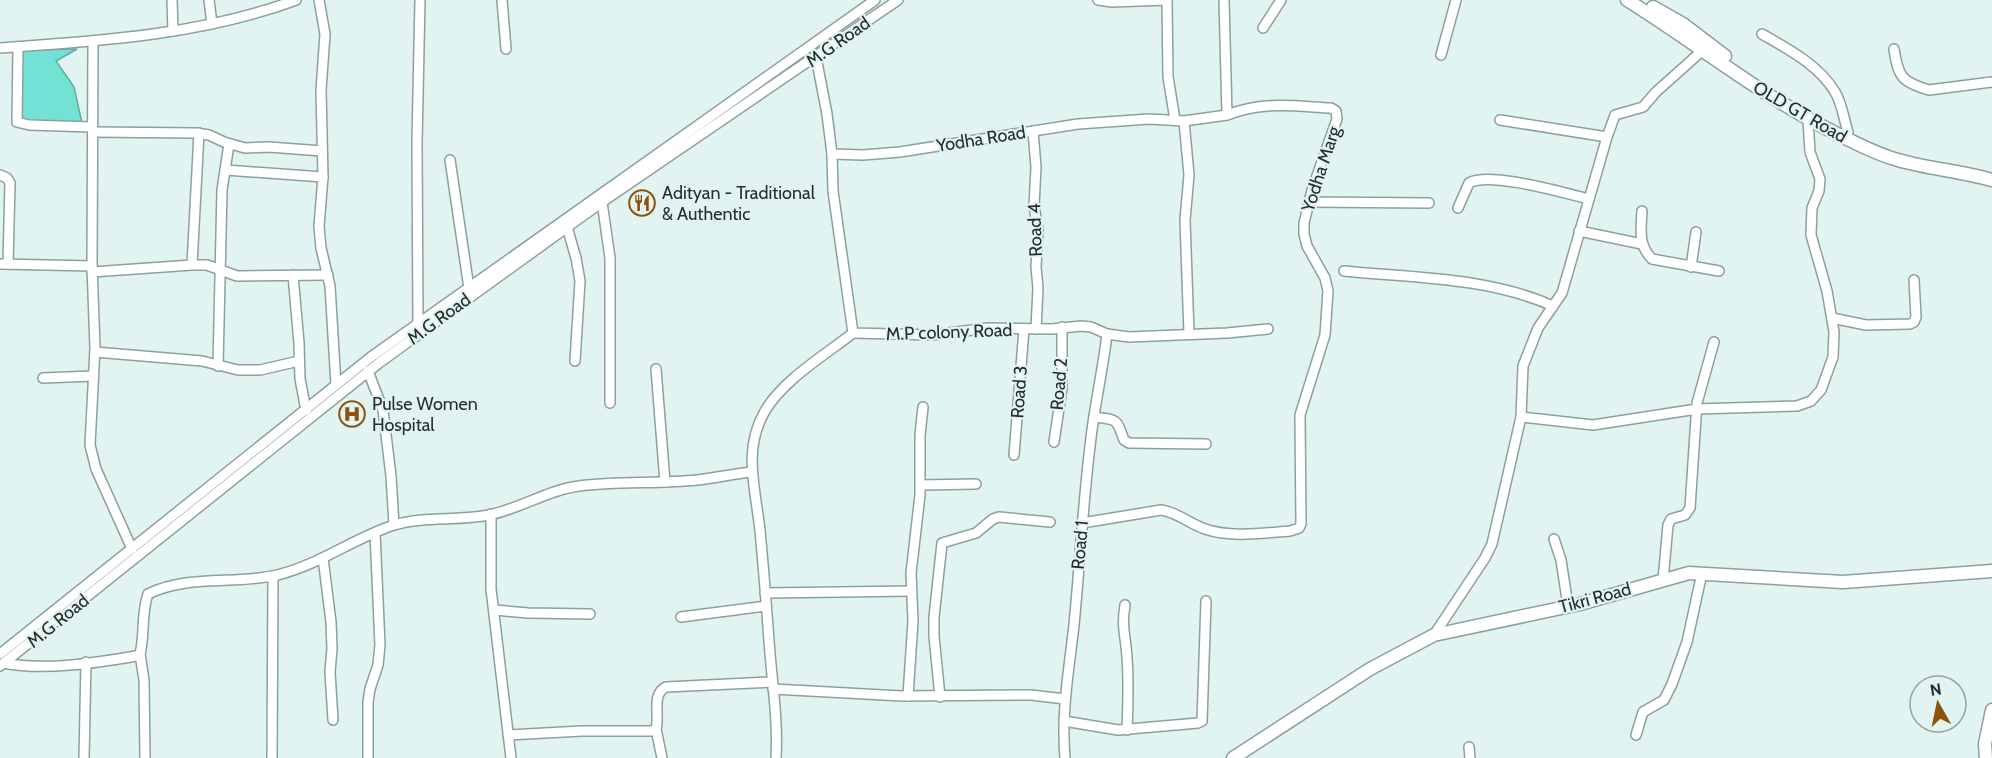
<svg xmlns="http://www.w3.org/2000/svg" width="1992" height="758" font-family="Cabin,sans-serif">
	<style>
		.water { fill: #73e2d4; stroke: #5caca2; stroke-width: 1.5 }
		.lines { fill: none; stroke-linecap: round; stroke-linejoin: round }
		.street-casing { stroke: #8ea09d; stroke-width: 12 }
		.secondary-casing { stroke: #8ea09d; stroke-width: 15 }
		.street { stroke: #fff; stroke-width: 9 }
		.secondary { stroke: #fff; stroke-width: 12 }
		.labels { text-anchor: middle; stroke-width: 4.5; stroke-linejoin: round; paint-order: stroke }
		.street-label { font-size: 18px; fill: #262d2c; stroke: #e1f4f1 }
		.poi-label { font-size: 18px; fill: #262d2c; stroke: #e1f4f1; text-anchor: start }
	</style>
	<rect width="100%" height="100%" fill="#e1f4f1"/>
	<path class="water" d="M77 49 56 61 74 87 82 123 24 121 18 116 20 53 23 50Z"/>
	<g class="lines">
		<g class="street-casing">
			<g id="street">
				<path d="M172 0 173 31"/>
				<path d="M209 0 212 24"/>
				<path d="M319 0 325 34 321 90 323 177 319 226 321 248 330 286 336 385"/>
				<path d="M502 0 506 49"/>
				<path d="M1098 0 1112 2 1167 0"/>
				<path d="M1167 0 1168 77 1175 120"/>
				<path d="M1263 28 1281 0"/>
				<path d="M1762 34C1788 49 1819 65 1835 92 1842 103 1844 120 1848 132"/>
				<path d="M93 41 92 266 95 348 90 445 96 469 132 549"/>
				<path d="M18 47 17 122 29 125 92 127"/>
				<path d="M0 48C100 41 201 35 296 0"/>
				<path d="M1894 49C1898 76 1901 82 1929 90L1992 82"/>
				<path d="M1441 55 1456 0"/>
				<path d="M816 57 827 114 832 154 863 155 900 152 1078 124 1149 119 1184 121 1227 115"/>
				<path d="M1500 120 1607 137"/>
				<path d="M1184 121 1189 175 1185 220 1189 334"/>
				<path d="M1033 131 1036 167 1034 206 1038 230 1036 267 1038 288 1036 329"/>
				<path d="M93 132 195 133 209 135 224 142 245 148 269 147 322 151"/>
				<path d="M832 154 833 191 853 333 933 335 988 328 1052 329 1081 326 1091 327 1107 334 1129 337 1227 333 1268 329"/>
				<path d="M450 160 469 288"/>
				<path d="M226 170 323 177"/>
				<path d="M0 175 7 178 10 183 8 264"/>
				<path d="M602 202 610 258V403"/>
				<path d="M1309 202 1429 203"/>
				<path d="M1458 208 1469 183C1489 171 1564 193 1589 199"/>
				<path d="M1642 211C1641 229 1638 245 1652 259L1719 271"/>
				<path d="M567 227 576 258 580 281 575 361"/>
				<path d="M1579 231 1642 244"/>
				<path d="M0 264 92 266"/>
				<path d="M192 265 199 133"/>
				<path d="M1691 267 1696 232"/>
				<path d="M1344 271C1414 278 1488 277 1553 306"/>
				<path d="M92 272 192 265H207L237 276 328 275"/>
				<path d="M293 275 299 343 300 379 306 410"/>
				<path d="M1832 318 1866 325 1910 324 1914 322 1916 317 1914 280"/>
				<path d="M418 324 417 142 420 0"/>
				<path d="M95 352 202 361 238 370H260L299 361"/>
				<path d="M218 366 222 190 229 144"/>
				<path d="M656 369 665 482"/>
				<path d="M368 371 383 410 391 476 394 525"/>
				<path d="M43 378 93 376"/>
				<path d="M1094 417C1118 420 1116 418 1124 440L1129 443 1206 444"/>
				<path d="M1521 417 1593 425 1697 409 1797 406 1811 401 1821 390 1833 357 1834 332 1827 291 1811 235 1812 208 1819 191 1820 179 1810 152 1808 120"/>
				<path d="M1054 442 1062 388V327"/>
				<path d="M1014 455 1024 329"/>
				<path d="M921 485 976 484"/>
				<path d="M491 514V589L511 758"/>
				<path d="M1082 523 1161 510C1177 512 1190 524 1205 529 1231 538 1263 533 1290 531L1299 528 1301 524 1300 415 1325 335 1328 291 1325 278 1307 246 1304 234V223L1312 190 1337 119 1336 111 1331 108C1292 106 1264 101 1227 115L1224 0"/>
				<path d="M1554 539 1561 560 1568 606"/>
				<path d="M323 558 331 622 332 649 330 672 333 720"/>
				<path d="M1663 580 1668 525 1671 519 1685 515 1690 508 1697 403 1714 342"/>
				<path d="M765 593 911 591"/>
				<path d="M1125 605C1121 627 1126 637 1127 658 1129 682 1128 706 1127 730"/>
				<path d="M495 610 528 613 590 614"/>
				<path d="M681 617 766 606"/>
				<path d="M1434 635 1485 558 1492 544 1521 417 1523 366 1538 328 1562 293 1607 137 1615 115 1643 107 1656 92 1703 50"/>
				<path d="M0 654 371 357 875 0"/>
				<path d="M140 654 144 680 145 758"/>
				<path d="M4 663C43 671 96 663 136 656L140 654C145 634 141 613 148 594 189 574 235 585 277 575 319 565 354 538 394 525 424 516 458 521 489 515 519 509 548 490 579 486 618 481 658 484 697 480 715 478 733 474 751 472"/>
				<path d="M0 666 379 363 602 202 898 0"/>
				<path d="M773 689 902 696 1031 695 1065 699"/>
				<path d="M908 696 913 621 911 573 920 495V435L923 407"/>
				<path d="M940 697 934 636V617L942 543 976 533 993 519 999 517 1050 522"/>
				<path d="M1064 721 1118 730 1198 723 1202 721 1206 601"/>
				<path d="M656 729 662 758"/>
				<path d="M508 735 582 731H651L656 729C660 715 651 694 666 687L772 682"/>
				<path d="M1636 735 1643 712 1664 700 1672 684 1687 642 1702 573"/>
				<path d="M1469 747 1470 758"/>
				<path d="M84 758 86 662"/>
				<path d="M272 758 273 576"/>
				<path d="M368 758V702L370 689 378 665 380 645 375 533"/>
				<path d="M776 758C778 723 773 688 770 654 767 613 764 572 760 531 756 490 742 450 765 411 783 380 825 355 853 333"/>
				<path d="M1065 758C1061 713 1069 670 1074 625 1080 563 1083 500 1091 438 1095 403 1103 369 1107 334"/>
			</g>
		</g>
		<g class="secondary-casing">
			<g id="secondary">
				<path d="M1627 0C1699 45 1764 98 1839 135 1858 144 1878 155 1898 160 1929 169 1961 171 1992 180"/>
				<path d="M1653 7 1683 24 1725 56"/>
				<path d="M1233 758 1370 669 1434 635 1580 604 1689 573 1843 582 1992 571"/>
				<path d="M1986 758 1985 744 1992 710"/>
			</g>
		</g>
		<use href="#street" class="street"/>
		<use href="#secondary" class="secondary"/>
	</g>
	<defs>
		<g id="restaurant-ring" transform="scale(1.35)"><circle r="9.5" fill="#e1f4f1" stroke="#8d530c" stroke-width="1.5"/><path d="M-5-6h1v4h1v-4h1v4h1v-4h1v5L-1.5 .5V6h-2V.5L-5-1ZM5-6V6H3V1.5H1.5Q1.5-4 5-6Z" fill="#8d530c"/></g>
		<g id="hospital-ring" transform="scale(1.35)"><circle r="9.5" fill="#e1f4f1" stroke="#8d530c" stroke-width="1.5"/><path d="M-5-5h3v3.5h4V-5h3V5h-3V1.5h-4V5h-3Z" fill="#8d530c"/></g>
	</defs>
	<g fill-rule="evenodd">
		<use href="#restaurant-ring" x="642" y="203"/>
		<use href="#hospital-ring" x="352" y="414"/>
	</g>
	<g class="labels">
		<g class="street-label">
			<text transform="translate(838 42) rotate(-35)" y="6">M.G Road</text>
			<text transform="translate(1800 112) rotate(30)" y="6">OLD GT Road</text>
			<text transform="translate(981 139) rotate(-9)" y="6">Yodha Road</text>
			<text transform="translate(1321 169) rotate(-72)" y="6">Yodha Marg</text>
			<text transform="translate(1035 230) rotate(-92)" y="6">Road 4</text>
			<text transform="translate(439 319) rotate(-36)" y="6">M.G Road</text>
			<text transform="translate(949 332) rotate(-2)" y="6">M.P colony Road</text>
			<text transform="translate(1059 384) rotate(-85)" y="6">Road 2</text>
			<text transform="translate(1019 392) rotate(-86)" y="6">Road 3</text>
			<text transform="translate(1080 545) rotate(-85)" y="6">Road 1</text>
			<text transform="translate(1595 598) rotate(-15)" y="6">Tikri Road</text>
			<text transform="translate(58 621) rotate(-39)" y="6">M.G Road</text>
		</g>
		<g class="poi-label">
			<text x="662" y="199">Adityan - Traditional<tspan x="662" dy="21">&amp; Authentic</tspan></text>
			<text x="372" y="410">Pulse Women<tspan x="372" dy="21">Hospital</tspan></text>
		</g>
	</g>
	<g transform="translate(1938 704) rotate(351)"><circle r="28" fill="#e1f4f1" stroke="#96a4a2" stroke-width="1.5"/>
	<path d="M0-4.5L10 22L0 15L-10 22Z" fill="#8d530c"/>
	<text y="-9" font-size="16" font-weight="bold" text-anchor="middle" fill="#262d2c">N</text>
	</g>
</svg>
